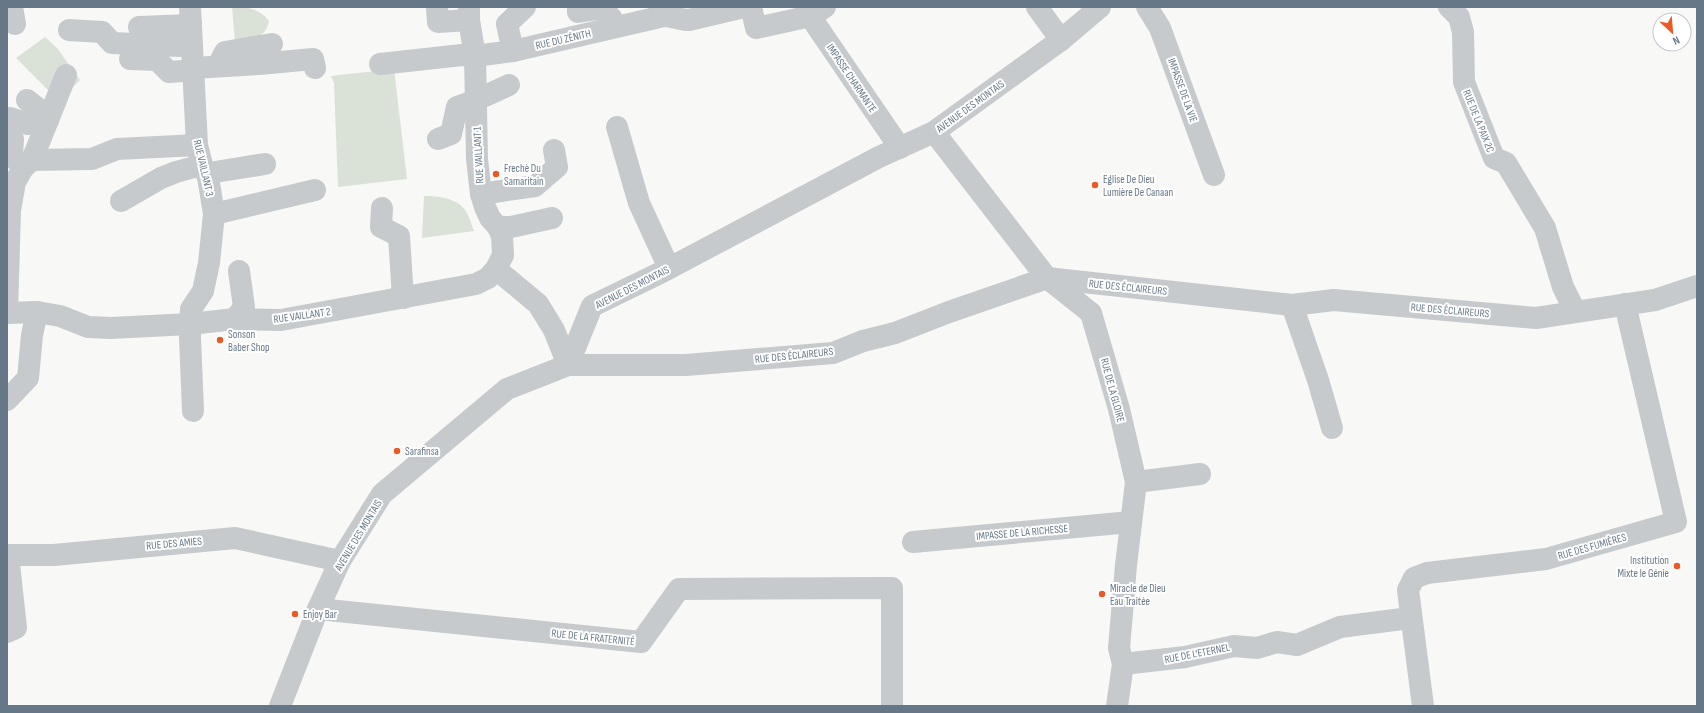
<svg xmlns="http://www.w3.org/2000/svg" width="1704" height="713" font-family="'Sofia Sans Condensed',sans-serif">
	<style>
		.green { fill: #dae1d7 }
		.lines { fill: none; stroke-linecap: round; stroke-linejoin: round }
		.minor { stroke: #c6cacd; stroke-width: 22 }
		.poi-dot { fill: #ea5a24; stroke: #fff; stroke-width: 1.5 }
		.labels { text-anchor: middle; stroke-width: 4; stroke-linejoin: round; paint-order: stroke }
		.street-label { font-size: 11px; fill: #667888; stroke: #fff }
		.poi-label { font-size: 11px; fill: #667888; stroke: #fff; text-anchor: start }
	</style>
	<rect width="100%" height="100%" fill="#f8f8f6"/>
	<g class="green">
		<path d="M232 7C247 7 259 8 269 21 266 39 250 39 235 43Z"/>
		<path d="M45 37 57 48 80 80 59 101 16 58Z"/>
		<path d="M394 69 407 179 338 187 334 83 331 76Z"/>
		<path d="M424 196C437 196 457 198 465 210 469 215 471 224 474 231L422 238Z"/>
	</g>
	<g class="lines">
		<g class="minor">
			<path d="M12 7 15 24"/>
			<path d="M190 7 197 145 202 165 208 177 214 214 209 263 203 291 191 309 190 338 193 411"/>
			<path d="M437 7 438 22 469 20"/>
			<path d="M469 7V20L475 56 477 159 481 194 485 207 490 218 498 227 502 236 503 255 496 269 538 304 554 330 568 365H686L833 353 863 341 895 333 949 312 1047 278 1292 305 1334 300 1536 318 1655 300 1697 286"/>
			<path d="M578 7V12L603 8 612 19 613 27"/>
			<path d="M751 7 756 28 811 16 825 7"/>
			<path d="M806 7 816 25 900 148"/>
			<path d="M1037 7 1061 40"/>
			<path d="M1147 7 1160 28 1214 175"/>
			<path d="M1449 7 1459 17 1463 32 1464 82 1494 158 1506 163 1545 228 1563 287 1575 311"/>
			<path d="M139 27 191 25"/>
			<path d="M69 30 102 32 112 43 180 46 192 45"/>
			<path d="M513 51 507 24 525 7"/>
			<path d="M130 59 157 60 169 72 183 71 193 68 259 64 313 59 315 68"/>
			<path d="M219 64 225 52 272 44"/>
			<path d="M380 64 462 55 475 56 513 51 664 16C673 16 680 20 689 20L744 7"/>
			<path d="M27 100 45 114 48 120"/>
			<path d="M10 118 28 124 40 119 48 120"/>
			<path d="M617 127 639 203 669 268"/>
			<path d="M934 132 1047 278 1091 313 1119 409 1136 482 1126 565 1119 648 1123 664 1117 706"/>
			<path d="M13 139 12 155 23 168"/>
			<path d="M438 139 451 134 457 107 476 100 509 85"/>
			<path d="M32 160 92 159 117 149 197 145"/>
			<path d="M208 177 215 172 265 164"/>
			<path d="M481 194 535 186 557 167 554 150"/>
			<path d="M121 201 161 178 176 172 202 165"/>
			<path d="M382 208 381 227 399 236 403 298"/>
			<path d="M214 214 315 190"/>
			<path d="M498 227H511L552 218"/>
			<path d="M1292 305 1318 380 1332 428"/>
			<path d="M7 313 37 312 60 316 88 327 111 328 190 324 235 319 281 320 476 284 488 278 496 269"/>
			<path d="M7 313 10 210 15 182 23 168 32 160 66 75"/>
			<path d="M235 319 244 307 239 271"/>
			<path d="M7 400 28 378 32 335 37 312"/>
			<path d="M1136 482 1200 474"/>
			<path d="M913 542 1131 522"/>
			<path d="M7 555H54L235 538 340 561"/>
			<path d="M318 609 641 642 679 589 892 588V706"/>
			<path d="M7 632 16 628 8 555"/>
			<path d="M1123 664 1185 657 1234 646 1257 648 1277 642 1297 645 1340 627 1410 618"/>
			<path d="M280 706 318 609 340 561 382 494 507 389 568 365 592 306 662 272 879 157 934 132 1061 40 1100 7"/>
			<path d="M1423 706 1408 590 1414 578 1427 573 1546 559 1676 522 1625 304"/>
		</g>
	</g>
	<g class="poi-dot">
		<circle cx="496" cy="174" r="4"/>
		<circle cx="1095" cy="185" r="4"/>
		<circle cx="220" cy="340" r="4"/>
		<circle cx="397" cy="451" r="4"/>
		<circle cx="1677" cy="566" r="4"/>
		<circle cx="1102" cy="594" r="4"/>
		<circle cx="295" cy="614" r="4"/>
	</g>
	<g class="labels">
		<g class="street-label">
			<text transform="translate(563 39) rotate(-13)" y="4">RUE DU ZÉNITH</text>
			<text transform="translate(852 78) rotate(56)" y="4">IMPASSE CHARMANTE</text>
			<text transform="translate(1183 90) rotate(70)" y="4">IMPASSE DE LA VIE</text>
			<text transform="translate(970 106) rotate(-36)" y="4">AVENUE DES MONTAIS</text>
			<text transform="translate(1479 121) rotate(68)" y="4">RUE DE LA PAIX 2C</text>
			<text transform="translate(478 155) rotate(-93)" y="4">RUE VAILLANT 1</text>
			<text transform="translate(204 168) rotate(77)" y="4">RUE VAILLANT 3</text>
			<text transform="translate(632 287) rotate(-27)" y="4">AVENUE DES MONTAIS</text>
			<text transform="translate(1128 287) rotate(6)" y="4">RUE DES ÉCLAIREURS</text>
			<text transform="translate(1450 310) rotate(5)" y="4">RUE DES ÉCLAIREURS</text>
			<text transform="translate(302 315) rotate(-8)" y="4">RUE VAILLANT 2</text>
			<text transform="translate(794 355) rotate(-6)" y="4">RUE DES ÉCLAIREURS</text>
			<text transform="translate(1113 390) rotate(75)" y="4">RUE DE LA GLOIRE</text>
			<text transform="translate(1022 532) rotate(-5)" y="4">IMPASSE DE LA RICHESSE</text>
			<text transform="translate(358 535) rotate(-59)" y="4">AVENUE DES MONTAIS</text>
			<text transform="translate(174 543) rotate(-5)" y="4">RUE DES AMIES</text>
			<text transform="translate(1592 546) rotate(-16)" y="4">RUE DES FUMIÈRES</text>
			<text transform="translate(593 637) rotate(6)" y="4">RUE DE LA FRATERNITÉ</text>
			<text transform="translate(1197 653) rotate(-11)" y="4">RUE DE L'ETERNEL</text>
		</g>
		<g class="poi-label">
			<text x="504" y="172">Frechè Du<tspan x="504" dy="13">Samaritain</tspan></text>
			<text x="1103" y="183">Eglise De Dieu<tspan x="1103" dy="13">Lumière De Canaan</tspan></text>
			<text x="228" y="338">Sonson<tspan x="228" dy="13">Baber Shop</tspan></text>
			<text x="405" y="455">Sarafinsa</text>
			<text x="1669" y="564" text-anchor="end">Institution<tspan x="1669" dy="13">Mixte le Génie</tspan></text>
			<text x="1110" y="592">Miracle de Dieu<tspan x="1110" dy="13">Eau Traitée</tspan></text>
			<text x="303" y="618">Enjoy Bar</text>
		</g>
	</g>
	<rect width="1704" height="713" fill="none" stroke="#667888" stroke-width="16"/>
	<g transform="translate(1672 32) rotate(154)"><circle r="19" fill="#ffffff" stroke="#c2c9cf"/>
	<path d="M0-3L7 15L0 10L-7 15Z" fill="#ea5a24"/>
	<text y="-6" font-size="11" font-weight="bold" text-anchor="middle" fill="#667888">N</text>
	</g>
</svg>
